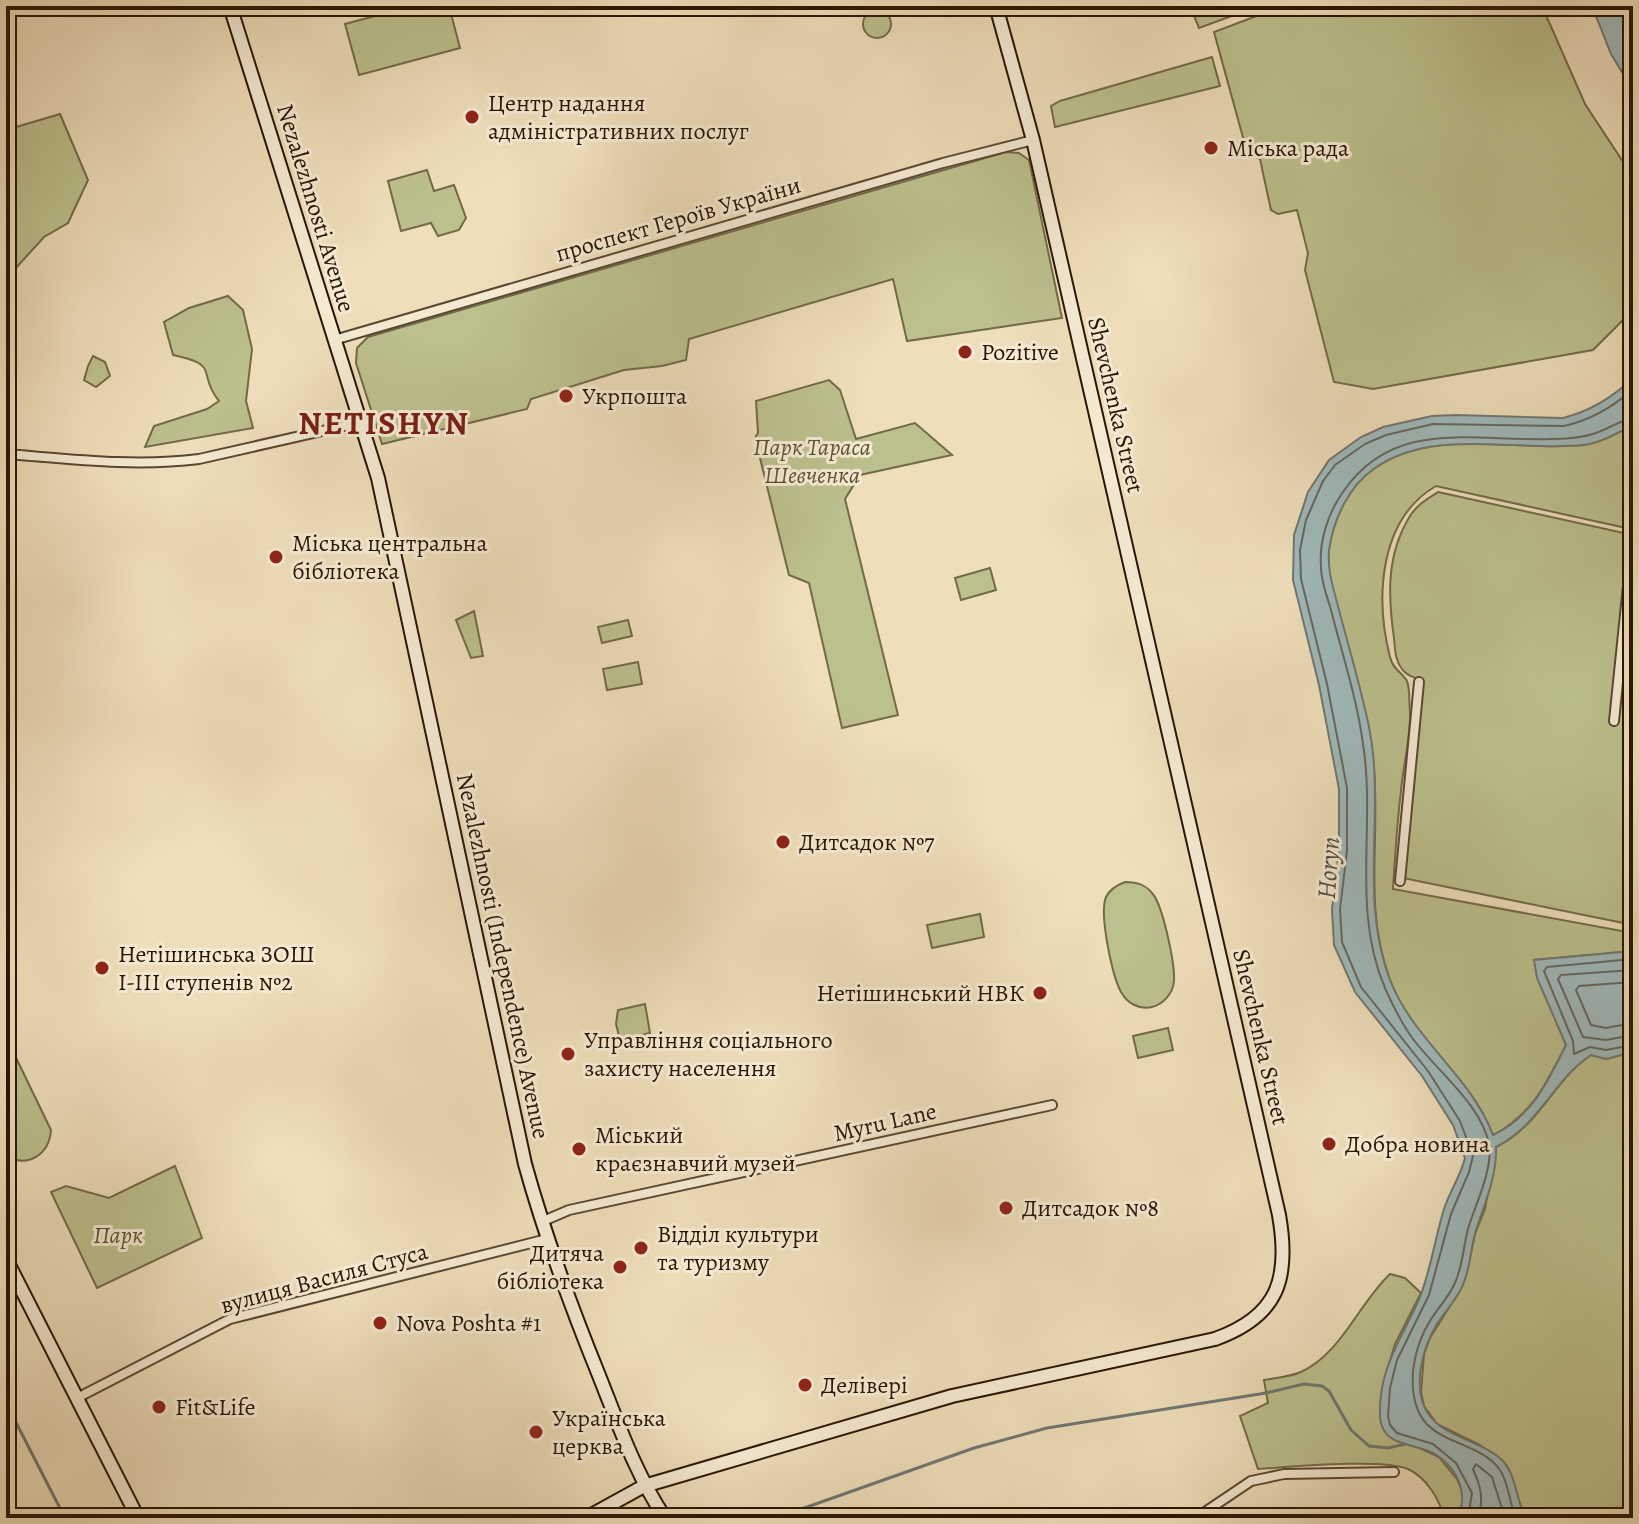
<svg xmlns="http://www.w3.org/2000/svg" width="1639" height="1524" font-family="Alegreya,serif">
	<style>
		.green { fill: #bcc08d; stroke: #726a48; stroke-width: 2 }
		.water { fill: #9fb9bb; stroke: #707772; stroke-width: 2 }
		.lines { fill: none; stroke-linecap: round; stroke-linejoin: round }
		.shore { stroke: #646760; stroke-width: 2 }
		.stream { stroke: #707772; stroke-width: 3 }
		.street-casing { stroke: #5a4732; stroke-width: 12 }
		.secondary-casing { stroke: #291504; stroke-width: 16 }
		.street { stroke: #f4ead2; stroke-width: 8 }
		.secondary { stroke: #f4ead2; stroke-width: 12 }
		.poi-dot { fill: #8f2418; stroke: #f4ead2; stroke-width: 3 }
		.labels { text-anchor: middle; stroke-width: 6; stroke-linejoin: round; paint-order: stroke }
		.poi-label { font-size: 24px; fill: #291504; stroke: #f4ead2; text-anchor: start }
		.street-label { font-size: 24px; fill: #291504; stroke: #f4ead2 }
		.park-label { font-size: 24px; font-style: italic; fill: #5c5134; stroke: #f4ead2 }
		.water-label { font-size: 26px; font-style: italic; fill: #524e44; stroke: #f4ead2 }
		.district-label { font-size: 32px; font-weight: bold; letter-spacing: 2px; fill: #7a1f14; stroke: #f4ead2 }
	</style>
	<rect width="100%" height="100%" fill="#eedeba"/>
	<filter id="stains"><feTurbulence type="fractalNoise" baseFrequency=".0025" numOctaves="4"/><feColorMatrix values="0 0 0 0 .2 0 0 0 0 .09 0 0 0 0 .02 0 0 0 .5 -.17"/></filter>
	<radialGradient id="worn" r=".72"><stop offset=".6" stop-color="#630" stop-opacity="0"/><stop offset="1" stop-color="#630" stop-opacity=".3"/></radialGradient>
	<g class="green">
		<path d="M412 6H449L460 48 359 75 345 24Z"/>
		<path d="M1190 6H1247L1248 10 1199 28Z"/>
		<path d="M1283 6H1542L1585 104 1633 177V310L1593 350 1373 389 1334 382 1305 270 1308 253 1297 210 1278 214 1271 210 1260 159 1247 152 1214 32Z"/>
		<circle cx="877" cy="24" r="14"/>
		<path d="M1212 57 1220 86 1055 127 1051 106 1060 101Z"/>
		<path d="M60 114 88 180 68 223 44 237 6 279V130Z"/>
		<path d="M1006 152 1019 153 1029 160 1062 318 907 341 893 279 689 339 686 360 662 366 624 370 531 399 527 409 382 444 356 363 357 348 368 337Z"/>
		<path d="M427 170 434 191 454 185 466 218 459 230 438 236 431 223 401 231 388 181Z"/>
		<path d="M228 296 243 310 252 349 246 401 253 428 145 447 154 426 207 409 219 401C196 373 222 365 173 355L164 322 189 308Z"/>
		<path d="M93 356 105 362 110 376 96 387 84 380 88 366Z"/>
		<path d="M829 380 840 390 856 439 915 423 952 455 860 475 845 499 898 715 842 728 809 583 789 575 755 438 758 433 756 401Z"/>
		<path d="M1633 425V463L1626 528 1436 486C1379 519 1375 598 1390 657 1393 670 1402 672 1407 681 1410 688 1409 704 1410 712 1411 738 1403 765 1401 791 1397 823 1395 856 1393 889L1633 933V951L1534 960 1566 1045C1546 1084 1534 1112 1493 1136 1472 1077 1414 1042 1390 980 1362 904 1382 834 1373 757 1369 717 1354 673 1344 633 1338 607 1326 578 1329 550 1333 520 1349 485 1375 468 1434 427 1516 452 1583 445 1600 443 1618 433 1633 425Z"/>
		<path d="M1438 492 1633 535V925L1403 878 1423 680C1415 678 1407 676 1402 669 1395 660 1395 649 1394 638 1388 596 1386 555 1410 516 1417 505 1427 499 1438 492Z"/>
		<path d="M990 568 996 590 961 600 955 578Z"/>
		<path d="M474 611 483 656 471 658 456 620Z"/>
		<path d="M628 620 632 636 602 643 598 627Z"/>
		<path d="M638 662 642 684 607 690 603 669Z"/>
		<path d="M1125 882C1136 882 1145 884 1152 893 1163 905 1175 964 1174 981 1173 993 1164 1004 1152 1007 1139 1010 1127 1003 1121 992 1112 975 1099 914 1106 897 1110 889 1117 885 1125 882Z"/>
		<path d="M980 914 984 937 932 948 927 925Z"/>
		<path d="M645 1004 650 1033 620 1040 616 1024 618 1010Z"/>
		<path d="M1168 1028 1173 1050 1138 1058 1133 1036Z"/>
		<path d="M6 1037 51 1130C49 1155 28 1168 6 1156Z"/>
		<path d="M1633 1052V1518H1525L1507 1466 1480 1445 1437 1424 1424 1406 1421 1392 1424 1354 1430 1338 1461 1288 1467 1272 1475 1234 1485 1209 1496 1147C1542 1124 1552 1081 1591 1055L1606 1059Z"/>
		<path d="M175 1166 202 1238 97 1288 51 1192 66 1186 109 1198Z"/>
		<path d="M1390 1274 1405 1278 1421 1293 1395 1344 1382 1388 1419 1448 1439 1457 1457 1479 1464 1494 1459 1518H1444C1440 1500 1426 1477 1408 1469 1383 1458 1289 1467 1258 1469L1240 1416 1268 1403 1264 1380C1276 1378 1289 1377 1301 1372 1341 1354 1359 1303 1390 1274Z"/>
	</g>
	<g class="water">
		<path d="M1592 6H1626L1633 22V90L1611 54Z"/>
		<path d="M1633 378V425C1618 433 1600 443 1583 445 1516 452 1434 427 1375 468 1349 485 1333 520 1329 550 1327 571 1334 590 1339 610 1349 648 1361 688 1369 727 1386 812 1358 896 1390 980 1414 1041 1471 1076 1493 1135 1532 1117 1548 1081 1566 1045L1537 978 1534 960 1633 951V1052L1606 1059 1591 1055C1552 1081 1541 1124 1496 1147 1497 1176 1485 1203 1476 1230 1470 1249 1471 1270 1461 1289 1455 1301 1445 1312 1437 1324 1423 1347 1414 1381 1424 1406 1436 1437 1481 1439 1503 1461 1516 1475 1517 1501 1525 1518H1459C1468 1491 1457 1466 1431 1452 1411 1443 1382 1446 1380 1417 1378 1368 1402 1339 1420 1297 1431 1269 1435 1238 1444 1209 1450 1191 1461 1175 1465 1158L1453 1125 1422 1076 1355 992 1334 945 1332 909 1339 850V789L1319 685 1293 580 1294 535 1308 492 1329 460 1361 437 1383 427 1432 416 1456 415 1563 418C1591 411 1613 397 1633 378Z"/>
	</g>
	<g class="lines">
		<g class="shore">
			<path d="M1633 959 1547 967 1544 971 1573 1041 1574 1054 1590 1047 1606 1050 1633 1045"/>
			<path d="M1633 970 1561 975 1558 979 1583 1037 1606 1040 1633 1035"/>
			<path d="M1633 982 1579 986 1576 990 1591 1025 1606 1028 1633 1023"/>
			<path d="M1468 1518 1472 1493 1456 1463 1433 1444 1397 1433 1390 1425 1388 1416 1390 1388 1397 1360 1429 1295 1451 1214 1469 1172 1473 1156 1460 1121 1428 1071 1361 987 1342 942 1340 909 1347 851V788L1327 684 1301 579 1300 550 1306 520 1323 481 1335 465 1365 444 1386 435 1433 424 1564 426C1591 420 1613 407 1633 389"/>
			<path d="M1478 1518C1484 1499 1481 1487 1473 1469L1476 1464 1492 1477 1505 1518"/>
			<path d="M1516 1518C1509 1503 1509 1483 1500 1470 1478 1439 1428 1446 1416 1405 1408 1378 1415 1345 1430 1321 1437 1309 1448 1298 1454 1285 1463 1267 1463 1247 1468 1229 1475 1205 1493 1170 1489 1145 1483 1106 1436 1070 1413 1039 1402 1024 1393 1006 1385 988 1351 909 1376 826 1363 744 1357 699 1342 653 1331 610 1327 596 1321 582 1321 567 1319 541 1328 513 1343 492 1394 417 1473 442 1550 439 1563 439 1580 438 1593 434 1606 430 1619 421 1633 418"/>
		</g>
		<g class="stream">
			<path d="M6 1403 65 1518"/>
			<path d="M776 1518 974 1448 1047 1428 1266 1393 1304 1384 1322 1386 1329 1391 1351 1430 1369 1446 1388 1448 1405 1444"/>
		</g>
		<g class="street-casing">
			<g id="street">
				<path d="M334 340 943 163 1033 140"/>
				<path d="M6 454C71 459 134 467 199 459L362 422"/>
				<path d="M1614 721 1633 537"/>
				<path d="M1400 881 1419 682"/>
				<path d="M541 1222 569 1210 1052 1105"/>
				<path d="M77 1398 230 1319 547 1239"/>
				<path d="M1196 1518 1251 1481 1284 1474 1394 1472"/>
			</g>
		</g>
		<g class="secondary-casing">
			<g id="secondary">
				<path d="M230 6 378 478 525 1164C545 1236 570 1304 598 1373 618 1423 635 1473 665 1518"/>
				<path d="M6 1259 138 1518"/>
				<path d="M586 1518 644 1486 952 1396 1215 1339C1279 1316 1290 1278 1279 1215L1033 140 996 6"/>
			</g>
		</g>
		<use href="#street" class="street"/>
		<use href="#secondary" class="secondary"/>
	</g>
	<g class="poi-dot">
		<circle cx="472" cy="117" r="8"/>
		<circle cx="1211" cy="148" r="8"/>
		<circle cx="965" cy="352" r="8"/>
		<circle cx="566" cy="396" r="8"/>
		<circle cx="276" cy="557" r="8"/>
		<circle cx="783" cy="842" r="8"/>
		<circle cx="102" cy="968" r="8"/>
		<circle cx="1040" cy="993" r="8"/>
		<circle cx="568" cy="1054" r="8"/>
		<circle cx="1329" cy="1144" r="8"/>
		<circle cx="579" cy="1149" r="8"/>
		<circle cx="1006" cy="1208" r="8"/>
		<circle cx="641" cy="1248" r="8"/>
		<circle cx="620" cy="1267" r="8"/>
		<circle cx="380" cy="1323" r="8"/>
		<circle cx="805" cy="1385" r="8"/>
		<circle cx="159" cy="1407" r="8"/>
		<circle cx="536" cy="1432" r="8"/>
	</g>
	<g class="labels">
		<g class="poi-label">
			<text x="488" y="111">Центр надання<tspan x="488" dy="28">адміністративних послуг</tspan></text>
			<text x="1227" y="156">Міська рада</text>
			<text x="981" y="360">Pozitive</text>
			<text x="582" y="404">Укрпошта</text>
			<text x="292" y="551">Міська центральна<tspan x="292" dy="28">бібліотека</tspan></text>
			<text x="799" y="850">Дитсадок №7</text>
			<text x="118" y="962">Нетішинська ЗОШ<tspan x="118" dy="28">І-ІІІ ступенів №2</tspan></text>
			<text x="1024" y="1001" text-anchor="end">Нетішинський НВК</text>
			<text x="584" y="1048">Управління соціального<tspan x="584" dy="28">захисту населення</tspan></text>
			<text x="595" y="1143">Міський<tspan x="595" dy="28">краєзнавчий музей</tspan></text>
			<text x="1345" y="1152">Добра новина</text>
			<text x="1022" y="1216">Дитсадок №8</text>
			<text x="657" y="1242">Відділ культури<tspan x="657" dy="28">та туризму</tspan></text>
			<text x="604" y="1261" text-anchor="end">Дитяча<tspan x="604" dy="28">бібліотека</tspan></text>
			<text x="396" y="1331">Nova Poshta #1</text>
			<text x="821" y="1393">Делівері</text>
			<text x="175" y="1415">Fit&amp;Life</text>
			<text x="552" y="1426">Українська<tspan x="552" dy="28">церква</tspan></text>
		</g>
		<g class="street-label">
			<text transform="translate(316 208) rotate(73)" y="8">Nezalezhnosti Avenue</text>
			<text transform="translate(678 219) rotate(-16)" y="8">проспект Героїв України</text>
			<text transform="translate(1116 405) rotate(77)" y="8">Shevchenka Street</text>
			<text transform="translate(503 956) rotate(78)" y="8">Nezalezhnosti (Independence) Avenue</text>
			<text transform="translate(1261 1037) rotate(77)" y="8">Shevchenka Street</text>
			<text transform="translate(885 1122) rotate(-13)" y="8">Myru Lane</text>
			<text transform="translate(324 1278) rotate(-15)" y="8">вулиця Василя Стуса</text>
		</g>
		<g class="park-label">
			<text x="812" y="455">Парк Тараса<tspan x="812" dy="28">Шевченка</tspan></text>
			<text x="118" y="1243">Парк</text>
		</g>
		<g class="water-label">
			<text transform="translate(1328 868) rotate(-86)" y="9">Horyn</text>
		</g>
		<g class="district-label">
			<text x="384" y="434">NETISHYN</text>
		</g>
	</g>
	<rect width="1639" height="1524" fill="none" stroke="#eedeba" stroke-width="32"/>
	<rect x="8" y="8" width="1623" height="1508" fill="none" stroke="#291504" stroke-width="4"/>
	<rect x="16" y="16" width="1607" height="1492" fill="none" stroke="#291504" stroke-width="2"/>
	<rect width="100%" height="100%" filter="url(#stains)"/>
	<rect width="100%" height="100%" fill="url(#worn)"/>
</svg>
